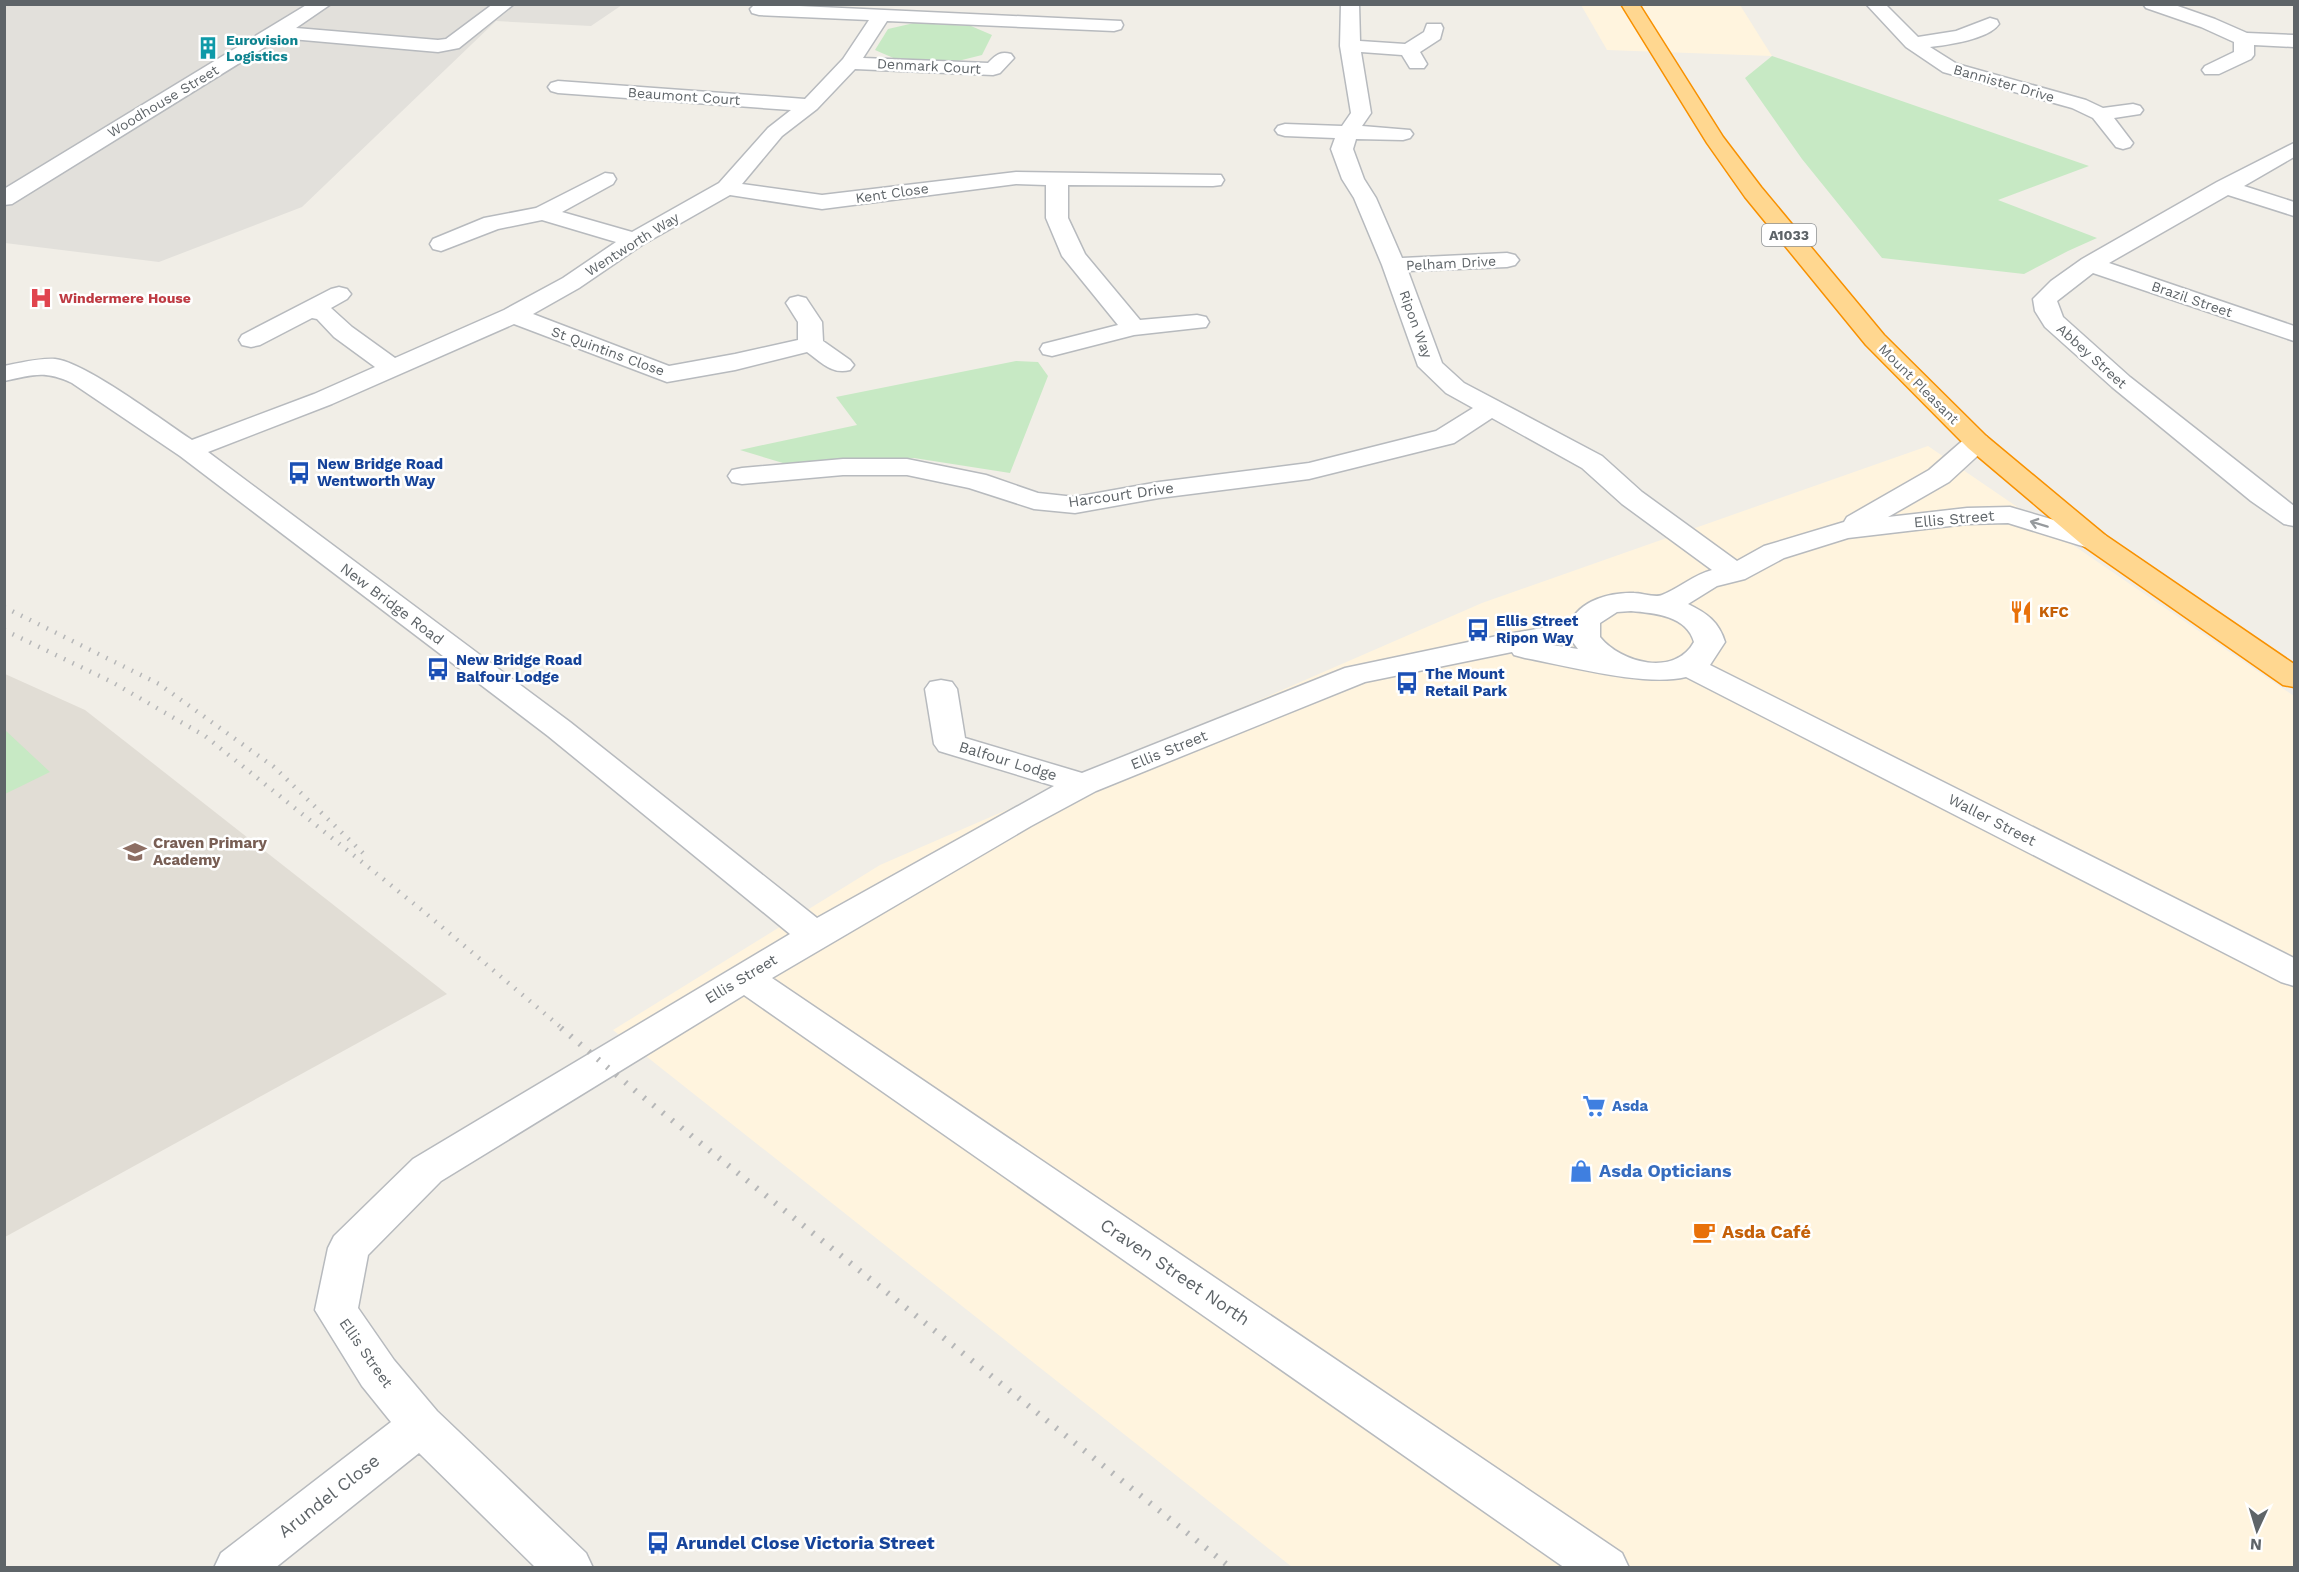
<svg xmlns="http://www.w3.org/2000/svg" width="2299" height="1572" font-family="'Work Sans',sans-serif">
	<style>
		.commercial { fill: #fff4de }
		.industrial { fill: #e2e0db }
		.education { fill: #e1ddd5 }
		.green { fill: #c7e9c4 }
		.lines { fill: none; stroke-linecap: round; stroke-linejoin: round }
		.street-casing { stroke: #b7babe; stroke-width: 3 }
		.highway-casing { stroke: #f89100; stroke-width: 3 }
		.street { fill: #fff; fill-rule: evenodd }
		.highway { fill: #ffd790; fill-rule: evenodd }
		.rail-far1 { stroke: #b6b7b8; stroke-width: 4.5; stroke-dasharray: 1.5 8; stroke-linecap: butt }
		.rail { stroke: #b6b7b8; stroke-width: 6; stroke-dasharray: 2 10; stroke-linecap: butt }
		.oneway { stroke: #969a9d }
		.labels { text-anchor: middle; stroke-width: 5; stroke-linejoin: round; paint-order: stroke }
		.far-culture-label { font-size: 14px; font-weight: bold; fill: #0d838f; stroke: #fff; text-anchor: start }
		.far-street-label { font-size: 14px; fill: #5e6468; stroke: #fff }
		.shield { fill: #fff; stroke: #8e9295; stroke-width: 1.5 }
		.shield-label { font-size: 14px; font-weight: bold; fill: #5e6468 }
		.far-health-label { font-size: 14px; font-weight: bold; fill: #be3a42; stroke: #fff; text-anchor: start }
		.transit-label { font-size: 15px; font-weight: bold; fill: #164399; stroke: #fff; text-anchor: start }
		.street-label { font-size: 15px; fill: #5e6468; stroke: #fff }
		.food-label { font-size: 15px; font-weight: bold; fill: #c56008; stroke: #fff; text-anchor: start }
		.education-label { font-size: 15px; font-weight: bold; fill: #785e54; stroke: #fff; text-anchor: start }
		.shop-label { font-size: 15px; font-weight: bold; fill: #366cbe; stroke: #fff; text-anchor: start }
		.near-shop-label { font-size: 18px; font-weight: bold; fill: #366cbe; stroke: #fff; text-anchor: start }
		.near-food-label { font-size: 18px; font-weight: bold; fill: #c56008; stroke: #fff; text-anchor: start }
		.near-street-label { font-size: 18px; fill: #5e6468; stroke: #fff }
		.near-transit-label { font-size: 18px; font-weight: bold; fill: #164399; stroke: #fff; text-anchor: start }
	</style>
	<rect width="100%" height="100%" fill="#f1eee7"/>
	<g class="commercial">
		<path d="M1581 5H1740L1772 56 1607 50Z"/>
		<path d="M1928 446 2294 696V1567H1292L613 1030 880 865 1482 603Z"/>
	</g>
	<path class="industrial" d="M5 5H622L591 26 496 21 302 207 159 262 5 243Z"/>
	<path class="education" d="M5 674 85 710 447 994 5 1237Z"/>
	<g class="green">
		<path d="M914 23 971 26 992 35 982 55 950 63 898 60 875 50 888 29Z"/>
		<path d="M1772 56 2089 166 1998 200 2097 238 2068 251 2024 274 1882 258 1802 159 1745 78Z"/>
		<path d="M1016 361 1038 362 1048 376 1010 473 914 458 793 466 740 450 857 425 836 397Z"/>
		<path d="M5 730 50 772 5 794H4Z"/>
	</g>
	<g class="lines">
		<g class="street-casing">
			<g id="street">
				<path d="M308 4H331L296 28 438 40 446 39 493 4H514L459 48 438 52 280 38 12 204 4 205V189Z"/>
				<path d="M755 4 1121 21 1123 25 1121 29 1114 31 887 21 863 58 988 63C996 55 1000 51 1011 54L1014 58 1000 73 993 75 855 69 817 109 782 136 742 184 822 195 1016 172 1221 175 1224 180 1221 185 1213 186 1068 185V218L1085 254 1140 320 1197 315 1206 317 1209 322 1206 327 1134 335 1052 356 1043 354 1040 349 1043 344 1118 325 1062 256 1046 218V185L1016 184 822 209 730 195 642 245 579 288 533 314 669 366 735 354 798 340V322L786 303 790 298 798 296 806 298 822 322 823 341 850 360 854 365 850 370C832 375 821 362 807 352L735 370 667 382 514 324 332 404 208 452 570 722 817 918 1054 786 939 751 934 744 925 689 930 682 941 680 952 682 957 689 965 738 1082 773 1345 668 1497 636 1570 623C1580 600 1611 592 1634 593 1642 593 1655 598 1662 595 1680 588 1693 575 1712 570L1622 504 1582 468 1492 418 1454 443 1309 479 1159 498 1075 513 1034 509 969 488 907 475H843L742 484 732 482 728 476 732 470 742 468 843 459H907L986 475 1038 493 1075 497 1159 482 1309 463 1436 431 1473 408 1446 393 1418 366 1382 265 1354 198 1342 179 1331 149 1335 138 1285 136 1278 134 1275 130 1278 126 1285 124 1342 126 1351 113 1340 46 1341 4H1359L1360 41 1405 44 1424 32 1427 24H1441L1443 28 1440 39 1420 52 1427 64 1424 68H1410L1402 55 1361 52 1371 113 1362 126 1410 130 1413 134 1410 138 1403 140 1356 139 1353 149 1364 179 1376 198 1402 258 1507 253 1515 255 1519 260 1515 265 1507 267 1408 271 1442 363 1464 383 1602 456 1642 492 1737 561 1764 546 1844 522 1847 517 1929 470 1968 436 1977 434 1986 436 1990 442 1986 448 1949 482 1888 517 1967 508 2010 507 2105 535 2109 541 2105 547 2095 550 2008 523 1967 524 1848 538 1784 558 1745 579 1717 586 1688 604C1707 613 1719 622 1725 642L1710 665 2294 958V986L2281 982 1686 677C1644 687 1569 666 1525 658L1514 655 1512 652 1365 682 1096 791 1031 826 772 978 1622 1553 1629 1568H1565L744 995 441 1181 368 1255 358 1308 394 1360 437 1411 586 1553 593 1568H536L419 1453 275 1568H214L221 1553 391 1422 362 1386 315 1310 328 1248 334 1236 413 1159 790 934 548 736 180 456 72 383C44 370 34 375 4 381V366C21 363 38 358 55 359 85 362 163 421 192 440L314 394 375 367 334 337 317 319 312 318 260 345 251 347 242 345 239 340 242 335 331 289 339 287 347 289 351 294 347 299 331 308 352 327 395 358 504 310 563 278 616 242 542 220 498 229 441 251 433 249 430 244 433 239 484 218 536 208 605 173 613 174 616 179 613 184 562 212 632 232 719 183 768 128 791 110 558 93 551 91 548 87 551 83 558 81 805 99 843 59 869 20 759 15 752 13 750 9ZM1631 611C1655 613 1687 616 1694 642 1675 677 1621 663 1600 637V623L1617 612ZM1572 641 1578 649 1552 645Z"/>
				<path d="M1866 4H1885L1918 37 1956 31 1990 18 1997 20 1999 24C1989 39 1948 45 1930 47L1957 64 2086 100 2103 108 2133 104 2140 106 2143 110 2140 114 2114 118 2133 143 2130 147 2123 149 2116 147 2093 118 2072 108 1943 72 1906 47Z"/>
				<path d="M2143 4H2172L2215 19 2247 33 2294 35V47L2254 45V55L2251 59 2219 74H2205L2202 70 2205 66 2234 52V42L2201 27 2146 8Z"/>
				<path d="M2294 143V157L2244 186 2294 202V216L2228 195 2109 263 2294 326V341L2093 273 2057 301 2063 317 2130 377 2294 506V526L2284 524 2251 501 2112 387 2045 327 2035 311 2033 299 2051 281 2082 259 2217 182Z"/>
			</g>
		</g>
		<g class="highway-casing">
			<path id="highway" d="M1621 4H1639L1723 137 1761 187 1884 335 1986 436 2105 535 2294 664V687L2283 685 2085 547 1968 448 1866 345 1745 197 1707 143Z"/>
		</g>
		<use href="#street" class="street"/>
		<use href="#highway" class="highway"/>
		<g class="rail-far1">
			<path d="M4 607 159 684 274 767 363 853"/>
			<path d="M4 630 112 682 205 736 423 911 563 1029"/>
		</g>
		<path class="rail" d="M561 1028 638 1093 1231 1568"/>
	</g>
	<defs><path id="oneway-shaft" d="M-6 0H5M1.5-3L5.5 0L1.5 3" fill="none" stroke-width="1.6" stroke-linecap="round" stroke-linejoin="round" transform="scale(1.5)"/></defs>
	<use class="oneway" href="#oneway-shaft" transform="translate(2039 524) rotate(-163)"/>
	<defs>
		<g id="building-bare" transform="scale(1.8)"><path d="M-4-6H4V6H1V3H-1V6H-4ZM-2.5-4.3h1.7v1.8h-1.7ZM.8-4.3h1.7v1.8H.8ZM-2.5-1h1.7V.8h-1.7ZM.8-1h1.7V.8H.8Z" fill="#0f9aa8" stroke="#fff" stroke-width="2.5" paint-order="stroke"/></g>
		<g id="hospital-bare" transform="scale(1.8)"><path d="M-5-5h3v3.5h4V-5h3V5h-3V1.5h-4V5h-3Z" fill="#e0444e" stroke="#fff" stroke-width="2.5" paint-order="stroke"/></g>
		<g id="bus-bare" transform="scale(1.8)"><path d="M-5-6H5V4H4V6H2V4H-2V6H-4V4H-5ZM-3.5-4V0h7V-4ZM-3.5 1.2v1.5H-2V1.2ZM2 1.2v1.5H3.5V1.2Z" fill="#1a4fb4" stroke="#fff" stroke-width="2.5" paint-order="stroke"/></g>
		<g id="restaurant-bare" transform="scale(1.8)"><path d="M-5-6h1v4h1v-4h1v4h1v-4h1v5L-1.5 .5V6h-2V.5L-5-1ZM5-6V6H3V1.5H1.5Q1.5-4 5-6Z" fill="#e8710a" stroke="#fff" stroke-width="2.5" paint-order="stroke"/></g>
		<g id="school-bare" transform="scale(1.8)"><path d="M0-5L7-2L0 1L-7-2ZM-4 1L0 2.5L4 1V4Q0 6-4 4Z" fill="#8d6e63" stroke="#fff" stroke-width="2.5" paint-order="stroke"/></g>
		<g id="supermarket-bare" transform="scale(1.8)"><path d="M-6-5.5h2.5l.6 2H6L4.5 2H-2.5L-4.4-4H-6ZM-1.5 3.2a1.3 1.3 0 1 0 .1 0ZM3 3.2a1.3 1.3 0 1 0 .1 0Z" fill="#3f7fe0" stroke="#fff" stroke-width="2.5" paint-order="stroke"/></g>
		<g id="shop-bare" transform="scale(1.8)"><path d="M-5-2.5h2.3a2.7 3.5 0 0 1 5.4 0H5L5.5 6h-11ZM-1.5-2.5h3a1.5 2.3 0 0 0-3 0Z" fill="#3f7fe0" stroke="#fff" stroke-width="2.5" paint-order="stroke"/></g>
		<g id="cafe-bare" transform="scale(1.8)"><path d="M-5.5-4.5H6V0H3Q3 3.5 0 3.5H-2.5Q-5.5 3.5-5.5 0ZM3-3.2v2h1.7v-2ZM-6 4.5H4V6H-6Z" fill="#e8710a" stroke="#fff" stroke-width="2.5" paint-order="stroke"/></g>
	</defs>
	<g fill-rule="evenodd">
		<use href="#building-bare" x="208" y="48"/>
		<use href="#hospital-bare" x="41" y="298"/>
		<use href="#bus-bare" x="299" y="473"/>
		<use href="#restaurant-bare" x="2021" y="612"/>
		<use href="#bus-bare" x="1478" y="630"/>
		<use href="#bus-bare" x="438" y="669"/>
		<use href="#bus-bare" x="1407" y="683"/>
		<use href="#school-bare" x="135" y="852"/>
		<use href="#supermarket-bare" x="1594" y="1106"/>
		<use href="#shop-bare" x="1581" y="1171"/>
		<use href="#cafe-bare" x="1704" y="1232"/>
		<use href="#bus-bare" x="658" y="1543"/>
	</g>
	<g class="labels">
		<g class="far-culture-label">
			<text x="226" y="45">Eurovision<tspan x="226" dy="16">Logistics</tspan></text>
		</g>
		<g class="far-street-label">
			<text transform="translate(929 66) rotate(3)" y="5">Denmark Court</text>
			<text transform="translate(2004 83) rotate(16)" y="5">Bannister Drive</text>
			<text transform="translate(684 96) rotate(4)" y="5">Beaumont Court</text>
			<text transform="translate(163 101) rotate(-31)" y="5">Woodhouse Street</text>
			<text transform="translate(892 193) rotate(-8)" y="5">Kent Close</text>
			<text transform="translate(632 244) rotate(-32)" y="5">Wentworth Way</text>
			<text transform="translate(1451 263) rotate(-3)" y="5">Pelham Drive</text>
			<text transform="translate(2192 299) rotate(19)" y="5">Brazil Street</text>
			<text transform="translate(1416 324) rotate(70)" y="5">Ripon Way</text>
			<text transform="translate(608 351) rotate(20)" y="5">St Quintins Close</text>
			<text transform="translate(2092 356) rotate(42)" y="5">Abbey Street</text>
			<text transform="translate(1919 384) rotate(45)" y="5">Mount Pleasant</text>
		</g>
		<rect class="shield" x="1762" y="224" width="54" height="22" rx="4.5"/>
		<g class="shield-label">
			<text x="1789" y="240">A1033</text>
		</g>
		<g class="far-health-label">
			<text x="59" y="303">Windermere House</text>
		</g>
		<g class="transit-label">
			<text x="317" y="469">New Bridge Road<tspan x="317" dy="17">Wentworth Way</tspan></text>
			<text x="1496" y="626">Ellis Street<tspan x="1496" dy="17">Ripon Way</tspan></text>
			<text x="456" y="665">New Bridge Road<tspan x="456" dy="17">Balfour Lodge</tspan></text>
			<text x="1425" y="679">The Mount<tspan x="1425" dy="17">Retail Park</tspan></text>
		</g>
		<g class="street-label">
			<text transform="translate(1121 495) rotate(-8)" y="5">Harcourt Drive</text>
			<text transform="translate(1954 519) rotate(-5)" y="5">Ellis Street</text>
			<text transform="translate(392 604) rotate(37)" y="5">New Bridge Road</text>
			<text transform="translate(1169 750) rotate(-22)" y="5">Ellis Street</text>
			<text transform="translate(1008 761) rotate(17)" y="5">Balfour Lodge</text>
			<text transform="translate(1992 820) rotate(27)" y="5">Waller Street</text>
			<text transform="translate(741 979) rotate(-31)" y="5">Ellis Street</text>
			<text transform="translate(366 1353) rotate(55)" y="5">Ellis Street</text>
		</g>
		<g class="food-label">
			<text x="2039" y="617">KFC</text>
		</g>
		<g class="education-label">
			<text x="153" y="848">Craven Primary<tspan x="153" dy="17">Academy</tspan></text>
		</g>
		<g class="shop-label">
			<text x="1612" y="1111">Asda</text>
		</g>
		<g class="near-shop-label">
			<text x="1599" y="1177">Asda Opticians</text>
		</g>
		<g class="near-food-label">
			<text x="1722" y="1238">Asda Café</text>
		</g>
		<g class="near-street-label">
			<text transform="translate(1175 1272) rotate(34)" y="6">Craven Street North</text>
			<text transform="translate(329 1496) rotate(-38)" y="6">Arundel Close</text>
		</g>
		<g class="near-transit-label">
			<text x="676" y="1549">Arundel Close Victoria Street</text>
		</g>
	</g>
	<rect width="2299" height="1572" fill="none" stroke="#5e6468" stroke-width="12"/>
	<g transform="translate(2257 1530) rotate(184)" stroke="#ffffff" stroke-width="4.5" paint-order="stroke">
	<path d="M0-4.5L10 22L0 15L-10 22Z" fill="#5e6468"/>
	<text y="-9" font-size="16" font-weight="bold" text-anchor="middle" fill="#5e6468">N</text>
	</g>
</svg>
